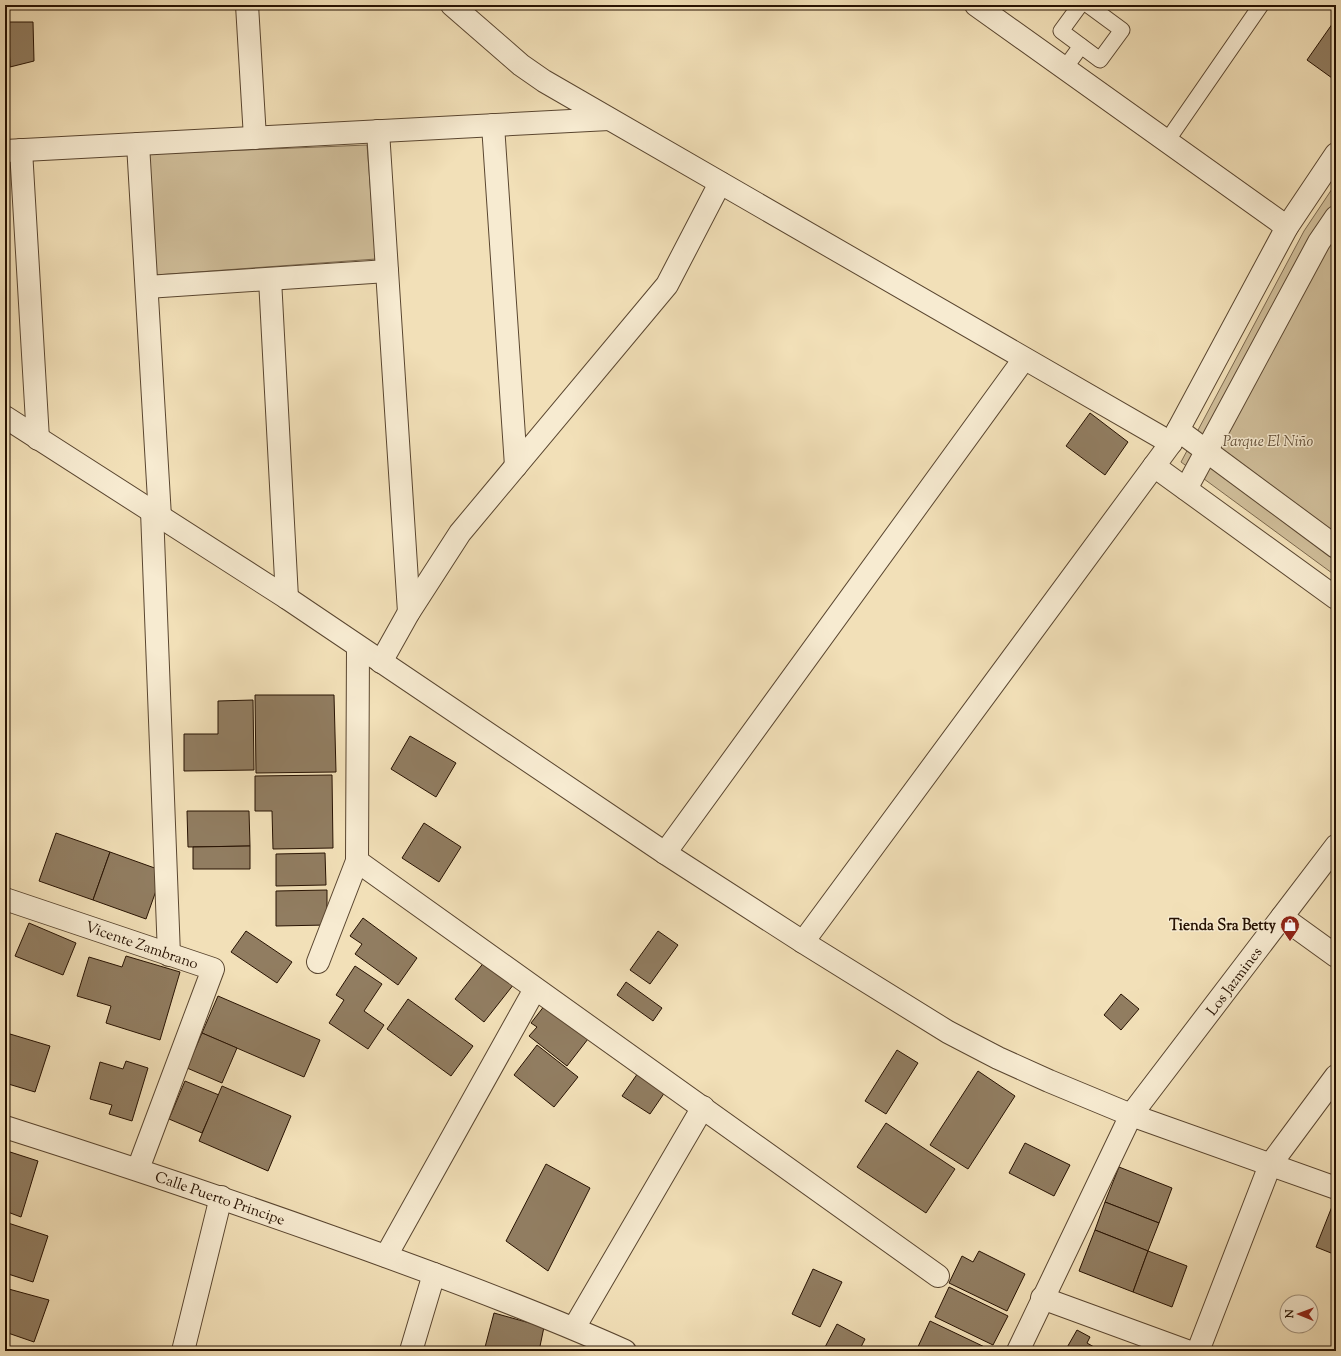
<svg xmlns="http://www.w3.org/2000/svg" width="1341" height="1356" font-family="'Sorts Mill Goudy',serif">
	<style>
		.green { fill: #cfbd99; stroke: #7b684e }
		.building { fill: #917d61; stroke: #271202 }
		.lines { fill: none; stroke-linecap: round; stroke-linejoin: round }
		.lane-casing { stroke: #5a4630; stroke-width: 17 }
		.street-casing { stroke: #5a4630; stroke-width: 24 }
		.lane { stroke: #f7ebd1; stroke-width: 15 }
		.street { stroke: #f7ebd1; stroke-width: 22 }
		.labels { text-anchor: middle; stroke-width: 3; stroke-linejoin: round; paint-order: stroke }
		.park-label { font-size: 15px; font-style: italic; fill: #624e37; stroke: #f7ebd1 }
		.poi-label { font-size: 15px; font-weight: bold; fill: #271202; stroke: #f7ebd1; text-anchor: end }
		.street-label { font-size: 15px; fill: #271202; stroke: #f7ebd1 }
	</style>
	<rect width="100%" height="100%" fill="#f2e0b8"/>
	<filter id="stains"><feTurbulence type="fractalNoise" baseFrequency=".005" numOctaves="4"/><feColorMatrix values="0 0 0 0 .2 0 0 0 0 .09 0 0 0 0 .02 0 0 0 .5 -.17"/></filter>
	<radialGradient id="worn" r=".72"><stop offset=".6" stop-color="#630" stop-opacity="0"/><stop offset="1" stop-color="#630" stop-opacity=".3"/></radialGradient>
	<g class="green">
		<path d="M367 145 376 259 156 275 149 154Z"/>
		<path d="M1336 183V576L1181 462 1304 231Z"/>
	</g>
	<g class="building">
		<path d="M1335 20 1336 73 1332 78 1307 60Z"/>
		<path d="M8 22H33L34 61 10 67Z"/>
		<path d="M1090 413 1128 442 1105 475 1066 446Z"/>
		<path d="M255 695H334L336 772 256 773Z"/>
		<path d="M253 700 254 770 184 771V734H218V701Z"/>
		<path d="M410 736 456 763 436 797 391 769Z"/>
		<path d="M332 775 333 848 273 849 272 811H255V776Z"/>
		<path d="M187 811H249L250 846 188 847Z"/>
		<path d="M424 823 461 847 439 882 402 858Z"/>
		<path d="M56 833 110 852 93 900 39 881Z"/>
		<path d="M250 846V869H193V847Z"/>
		<path d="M110 852 163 871 146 919 93 900Z"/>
		<path d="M325 853 326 885 276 886V854Z"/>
		<path d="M327 890V925L276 926V891Z"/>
		<path d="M363 918 417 958 398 985 355 954 362 944 350 936Z"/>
		<path d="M29 923 76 943 63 975 15 956Z"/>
		<path d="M246 931 292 962 277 983 231 952Z"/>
		<path d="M658 931 678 945 650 984 630 970Z"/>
		<path d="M126 956 180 972 160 1040 106 1023 111 1006 77 996 89 957 122 967Z"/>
		<path d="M485 961 514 984 484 1022 455 999Z"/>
		<path d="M355 966 382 984 364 1011 384 1025 368 1049 329 1023 344 1000 336 995Z"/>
		<path d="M626 982 662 1008 653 1021 617 995Z"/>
		<path d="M1121 994 1139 1009 1121 1030 1104 1015Z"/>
		<path d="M218 996 320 1040 304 1077 202 1033Z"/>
		<path d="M408 999 473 1046 451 1076 387 1029Z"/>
		<path d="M545 1005 588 1039 567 1066 529 1036 537 1027 531 1023Z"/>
		<path d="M202 1033 237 1048 222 1083 187 1068Z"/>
		<path d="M10 1034 50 1046 35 1092 5 1083V1048Z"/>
		<path d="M537 1045 578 1077 554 1107 514 1075Z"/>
		<path d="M897 1050 918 1063 886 1114 865 1101Z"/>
		<path d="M126 1061 148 1068 132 1121 109 1114 112 1105 90 1099 100 1062 123 1069Z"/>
		<path d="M978 1071 1015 1096 968 1169 930 1145Z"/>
		<path d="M638 1073 665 1092 650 1114 622 1096Z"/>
		<path d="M185 1081 219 1095 202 1133 169 1119Z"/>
		<path d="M222 1086 291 1116 268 1171 199 1141Z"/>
		<path d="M886 1123 955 1169 926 1213 857 1167Z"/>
		<path d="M1025 1143 1070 1165 1054 1196 1009 1173Z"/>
		<path d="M7 1151 38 1161 21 1217 5 1211 7 1205H5V1156Z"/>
		<path d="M546 1164 590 1188 548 1271 506 1241Z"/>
		<path d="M1119 1167 1172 1188 1159 1223 1105 1202Z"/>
		<path d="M1105 1202 1159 1223 1148 1251 1095 1230Z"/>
		<path d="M1333 1204 1336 1205V1255L1316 1247Z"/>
		<path d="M5 1222 48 1236 33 1282 5 1273Z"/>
		<path d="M1095 1230 1148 1251 1133 1292 1079 1271Z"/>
		<path d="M979 1251 1025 1274 1007 1311 949 1283 962 1256 973 1262Z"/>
		<path d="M1148 1251 1187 1266 1172 1307 1133 1292Z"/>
		<path d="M813 1269 842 1282 820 1327 792 1314Z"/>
		<path d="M949 1287 1008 1316 993 1345 935 1317Z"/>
		<path d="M5 1288 49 1300 34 1342 5 1332Z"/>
		<path d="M494 1313 544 1327 539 1351H484Z"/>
		<path d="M930 1321 993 1351H916Z"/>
		<path d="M837 1324 865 1339 859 1351H823Z"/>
		<path d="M1077 1330 1090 1337 1087 1343 1101 1351H1065Z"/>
	</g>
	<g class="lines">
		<g class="lane-casing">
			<g id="lane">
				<path d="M1080 5 1061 31 1100 60 1122 30 1088 5"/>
				<path d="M1065 68 1081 46"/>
				<path d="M1167 141 1261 5"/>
			</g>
		</g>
		<g class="street-casing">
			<g id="street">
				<path d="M247 5 255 138"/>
				<path d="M452 5 521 65 544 81 1171 443"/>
				<path d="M976 5 1287 227"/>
				<path d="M493 125 516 466"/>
				<path d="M378 131 409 612"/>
				<path d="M138 144 160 517 152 511 169 955"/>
				<path d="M21 150 38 439"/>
				<path d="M5 151 609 119"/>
				<path d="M270 279 287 598"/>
				<path d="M147 287 387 271"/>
				<path d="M5 417 287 598 665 853 803 942 948 1032 998 1058 1049 1081 1131 1115 1336 1188"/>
				<path d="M1178 430 1336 547"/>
				<path d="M1154 466 1336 598"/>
				<path d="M1186 489 1319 242 1336 217"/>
				<path d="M381 662 409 612 460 533 667 285 720 183"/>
				<path d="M665 853 1024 359"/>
				<path d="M357 861 938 1276"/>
				<path d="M5 899 213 969 138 1169"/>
				<path d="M1282 917 1336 956"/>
				<path d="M803 942 1171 443 1287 227 1336 154"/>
				<path d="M318 962 357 861 358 647"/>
				<path d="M5 1127C115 1162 223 1198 332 1237 431 1272 529 1308 625 1351"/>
				<path d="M386 1256 535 989"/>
				<path d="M1042 1298 1187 1351"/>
				<path d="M574 1328 703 1107"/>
				<path d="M183 1351 221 1197"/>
				<path d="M411 1351 434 1274"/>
				<path d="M1018 1351 1131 1115 1336 846"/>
				<path d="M1198 1351 1270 1165 1336 1076"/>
			</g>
		</g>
		<use href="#lane" class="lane"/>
		<use href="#street" class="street"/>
	</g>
	<defs>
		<g id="shop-pin" transform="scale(1)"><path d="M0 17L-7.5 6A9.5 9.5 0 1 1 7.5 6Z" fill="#8f2418" stroke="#f7ebd1"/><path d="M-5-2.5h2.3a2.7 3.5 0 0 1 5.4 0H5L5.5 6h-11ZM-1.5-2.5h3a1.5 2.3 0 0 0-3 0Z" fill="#fff"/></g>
	</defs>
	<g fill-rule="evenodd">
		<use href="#shop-pin" x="1290" y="925"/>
	</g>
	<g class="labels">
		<g class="park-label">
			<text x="1268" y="446">Parque El Niño</text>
		</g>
		<g class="poi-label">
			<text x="1276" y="930">Tienda Sra Betty</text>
		</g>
		<g class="street-label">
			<text transform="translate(142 945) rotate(19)" y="5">Vicente Zambrano</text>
			<text transform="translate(1234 981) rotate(-53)" y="5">Los Jazmines</text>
			<text transform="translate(220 1198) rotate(19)" y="5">Calle Puerto Principe</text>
		</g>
	</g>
	<rect width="1341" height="1356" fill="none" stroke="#f2e0b8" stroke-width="20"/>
	<rect x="6" y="6" width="1329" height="1344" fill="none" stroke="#271202" stroke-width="2"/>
	<rect x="10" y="10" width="1321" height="1336" fill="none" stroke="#271202"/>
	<g transform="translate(1299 1314) rotate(271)"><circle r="19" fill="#f7ebd1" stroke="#a4947e"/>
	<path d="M0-3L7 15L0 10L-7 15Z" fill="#8f2418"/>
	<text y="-6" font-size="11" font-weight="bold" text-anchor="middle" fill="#271202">N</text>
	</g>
	<rect width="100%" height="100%" filter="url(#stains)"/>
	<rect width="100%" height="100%" fill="url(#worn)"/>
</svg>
